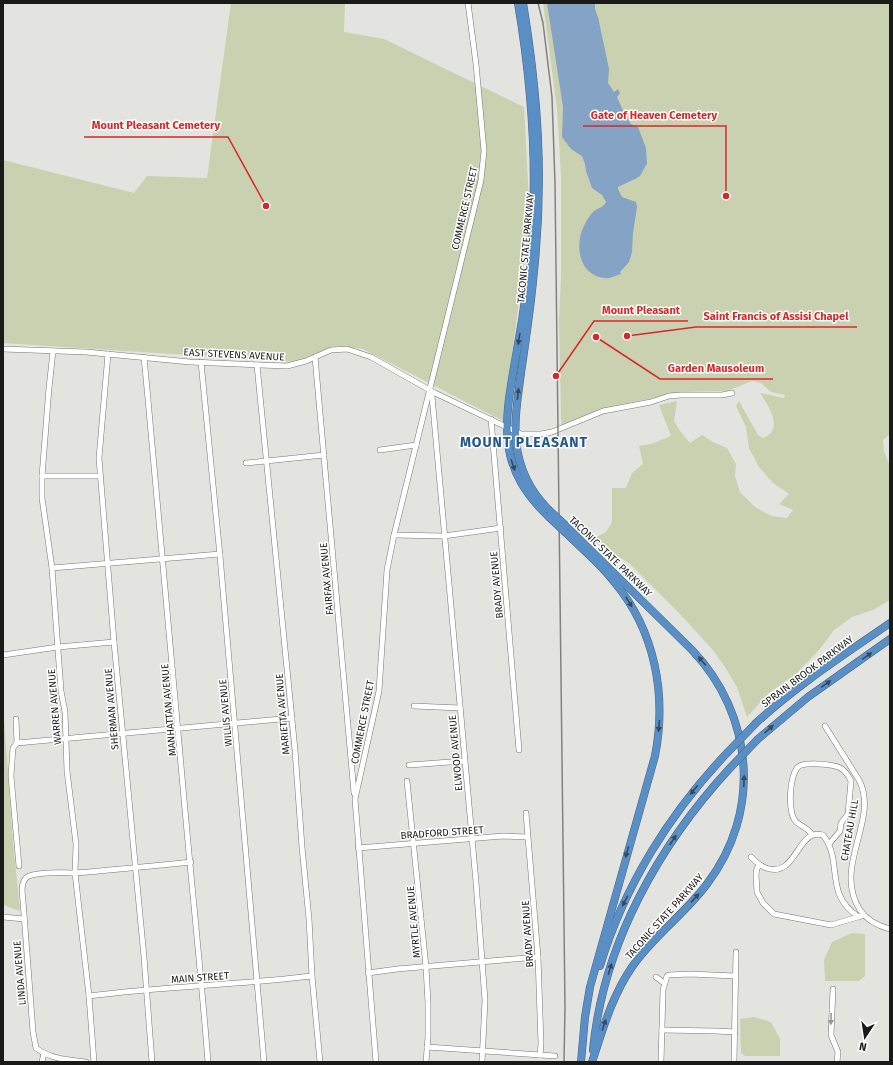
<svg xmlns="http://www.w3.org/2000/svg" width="893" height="1065" font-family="'Fira Sans',sans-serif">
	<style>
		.green { fill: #cad1b0 }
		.water { fill: #84a3c5 }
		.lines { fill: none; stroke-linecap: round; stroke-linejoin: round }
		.minor-casing { stroke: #767773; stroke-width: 6 }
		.highway-casing { stroke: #446689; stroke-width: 8 }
		.minor { stroke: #fff; stroke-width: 5 }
		.highway { stroke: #5a8fc6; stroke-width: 7 }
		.rail { stroke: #81827e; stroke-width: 1.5 }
		.highway-bridge-casing { stroke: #446689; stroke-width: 8; stroke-linecap: butt }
		.highway-bridge { stroke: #5a8fc6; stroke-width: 7 }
		.oneway { fill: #34495e }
		.oneway2 { fill: #989898 }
		.labels { text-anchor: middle; stroke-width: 3; stroke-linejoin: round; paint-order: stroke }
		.street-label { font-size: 10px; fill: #1a1b19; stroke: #fff }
		.district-label { font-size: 14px; font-weight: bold; letter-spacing: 1px; fill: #23588b; stroke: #fff }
		.leader { fill: none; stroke: #d62828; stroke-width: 1.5 }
		.callout-dot { fill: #d62828; stroke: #fff; stroke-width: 1.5 }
		.callout-label { font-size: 11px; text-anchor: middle; font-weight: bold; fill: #d62828; stroke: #fff; stroke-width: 3; stroke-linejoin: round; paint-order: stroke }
	</style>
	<rect width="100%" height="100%" fill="#e3e4df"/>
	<g class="green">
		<path d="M231 3H345L344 32 384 39 524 107 530 220 503 421 363 349 337 346 294 362 3 343V160L134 193 147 176 207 178Z"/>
		<path d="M543 3H890V434L883 440 884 451 890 467V600L873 610 852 617 834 630 820 649 796 674 769 693 747 717 737 687 725 667 712 649 679 613 630 564 597 543 595 538 606 532 612 522V488H626L632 473 643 464 639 446 651 444 671 436 659 405 677 401 674 421 680 431 690 443 702 435 713 442 727 448 736 464 735 476 740 492 755 507 771 516 787 518 793 510 779 504 789 494 773 483 759 467 749 448 746 427 736 406 739 401 758 435 763 438C785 430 768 405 760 393L784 398 785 395 771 392 761 383 752 381 727 391 682 392 609 407 562 425 561 418 559 320 561 277V175L557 109Z"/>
		<path d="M3 704 13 842 20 911 3 905Z"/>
		<path d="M852 933 865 934V976L859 981H825L824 960 832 942Z"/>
		<path d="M754 1017 771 1022 780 1039V1056H745L741 1053 740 1019Z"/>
	</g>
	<path class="water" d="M547 3H595V9L598 17 609 69 608 83 614 92 618 89 620 93 617 97 625 115 631 124 638 127 646 148 647 164 646 165 640 176 637 178 618 187V189L622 197 636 202 637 207 633 233 632 252 629 262 620 272 621 274C616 275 611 279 604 278 578 275 574 243 585 224 587 219 590 215 594 211 598 208 604 207 606 202L602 195 592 188 586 171 585 164 582 156 571 149 562 137 563 107Z"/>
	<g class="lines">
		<g class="minor-casing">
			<g id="minor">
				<path d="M3 349 86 352 190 362 287 366 306 361 331 350 347 349 371 357 435 393 521 434H541L552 432 603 411 651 402 669 396 681 395H722L732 393"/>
				<path d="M53 351 49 388 42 476V498L52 568 61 691 65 712 67 771 76 844 75 873 89 996 94 1062"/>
				<path d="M108 354 99 458 114 642 144 957 152 1062"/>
				<path d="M144 357C159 515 173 673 187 832 194 908 202 985 208 1062"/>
				<path d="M315 357 354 793"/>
				<path d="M201 362 220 556 264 1062"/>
				<path d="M257 365 295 750 302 847 309 919 312 976 320 1062"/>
				<path d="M429 390 432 396 476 882 485 1000 482 1062"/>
				<path d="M491 419 519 750"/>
				<path d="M380 450 416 445"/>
				<path d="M246 463 324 455"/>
				<path d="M42 476H100"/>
				<path d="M394 535 444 536 501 528"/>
				<path d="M52 568 220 554"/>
				<path d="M3 655 58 647 114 642"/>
				<path d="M414 706 460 708"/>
				<path d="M16 719 17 743 13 748 11 776 19 866"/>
				<path d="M825 726 859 780C880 820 832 866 860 910 867 920 878 926 890 929"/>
				<path d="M17 743 292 718"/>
				<path d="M409 765 464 761"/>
				<path d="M407 781 426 967 428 1003V1037L426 1062"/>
				<path d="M526 813 538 957 541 1044 540 1055"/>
				<path d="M812 835C807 825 795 827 792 814 789 802 790 778 797 768 802 761 835 764 842 769 845 771 849 777 851 781L848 814 841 823 840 831 829 844"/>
				<path d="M358 848 503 836 527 837"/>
				<path d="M751 857C755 861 760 866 766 868 797 879 797 827 823 835 844 862 823 894 859 917"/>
				<path d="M760 865 757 868 756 874 757 892 763 903 774 914 831 925 861 916"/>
				<path d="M3 917 24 919"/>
				<path d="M368 973 397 969 538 957"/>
				<path d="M656 977 664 983"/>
				<path d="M833 989 831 1035 838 1052 837 1062"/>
				<path d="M89 996C163 986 238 985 312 976"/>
				<path d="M662 1030 716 1031 735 1032"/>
				<path d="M427 1047 555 1056"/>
				<path d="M42 1062 44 1053"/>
				<path d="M86 1062C69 1060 50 1059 36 1048L33 1032 23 901C22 893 20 880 29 876 41 871 62 873 75 873 113 870 152 866 191 862"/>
				<path d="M376 1062 355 799 379 691 387 570 394 535 474 209 481 180 484 151 476 64 468 3"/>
				<path d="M661 1062 663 990 667 976 669 975 690 974 735 976"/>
				<path d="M734 1062 736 952"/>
			</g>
		</g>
		<g class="highway-casing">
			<g id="highway">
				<path d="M518 3C533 92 539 181 529 271 525 303 520 335 514 367 510 391 505 417 508 442 511 473 527 496 549 517"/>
				<path d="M523 3C538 95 544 178 534 271 531 305 526 339 521 373 518 396 514 419 516 442 519 467 530 491 548 509"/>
				<path d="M566 526 692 650C754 715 762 812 707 884 685 914 653 936 632 967 612 996 603 1029 592 1062"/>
				<path d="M566 533C582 549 601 564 615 583 655 631 667 695 655 756L590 987 585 1017 581 1062"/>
				<path d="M756 723C797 685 844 655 890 623"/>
				<path d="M758 739 808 697 890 639"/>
				<path d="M600 966C624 886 670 813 727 753"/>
				<path d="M593 1050C603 944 659 845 730 768"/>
			</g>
		</g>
		<use href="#minor" class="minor"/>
		<use href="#highway" class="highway"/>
		<path class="rail" d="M538 3 543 23 552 97 555 183 565 1007 564 1062"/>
		<g class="highway-bridge-casing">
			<g id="highway-bridge">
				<path d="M548 509 566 526"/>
				<path d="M549 517 566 533"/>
				<path d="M727 753 756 723"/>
				<path d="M730 768 758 739"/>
			</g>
		</g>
		<use href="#highway-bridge" class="highway-bridge"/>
	</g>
	<defs><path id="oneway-solid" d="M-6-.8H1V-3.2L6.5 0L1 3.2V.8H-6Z"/></defs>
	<g class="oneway">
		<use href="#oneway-solid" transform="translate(519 339) rotate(99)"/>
		<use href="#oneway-solid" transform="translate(518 394) rotate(-83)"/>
		<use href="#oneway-solid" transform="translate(513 465) rotate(71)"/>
		<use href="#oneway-solid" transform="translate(629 602) rotate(58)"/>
		<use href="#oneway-solid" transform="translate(867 656) rotate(-35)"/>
		<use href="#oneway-solid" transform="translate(702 661) rotate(-130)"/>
		<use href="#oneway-solid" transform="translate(826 684) rotate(-35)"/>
		<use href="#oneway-solid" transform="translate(659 726) rotate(94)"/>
		<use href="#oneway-solid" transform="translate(769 729) rotate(-42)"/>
		<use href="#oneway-solid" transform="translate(744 781) rotate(-88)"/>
		<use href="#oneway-solid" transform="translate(694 790) rotate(129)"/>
		<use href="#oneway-solid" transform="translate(673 840) rotate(-56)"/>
		<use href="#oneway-solid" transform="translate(627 852) rotate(106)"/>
		<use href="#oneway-solid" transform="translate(695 898) rotate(-47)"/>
		<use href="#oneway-solid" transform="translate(625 901) rotate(116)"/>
		<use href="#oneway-solid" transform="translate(610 969) rotate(-73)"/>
		<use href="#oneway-solid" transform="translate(604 1025) rotate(-72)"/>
	</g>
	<use class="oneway2" href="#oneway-solid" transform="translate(831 1019) rotate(92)"/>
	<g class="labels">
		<g class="street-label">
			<text transform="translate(464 208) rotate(-77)" y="4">COMMERCE STREET</text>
			<text transform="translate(525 248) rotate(-85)" y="4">TACONIC STATE PARKWAY</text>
			<text transform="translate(234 354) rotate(3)" y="4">EAST STEVENS AVENUE</text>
			<text transform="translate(611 556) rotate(44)" y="4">TACONIC STATE PARKWAY</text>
			<text transform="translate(326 579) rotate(-95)" y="4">FAIRFAX AVENUE</text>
			<text transform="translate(496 585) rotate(-95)" y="4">BRADY AVENUE</text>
			<text transform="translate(807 671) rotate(-37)" y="4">SPRAIN BROOK PARKWAY</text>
			<text transform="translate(54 707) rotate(-95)" y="4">WARREN AVENUE</text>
			<text transform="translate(111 709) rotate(-95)" y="4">SHERMAN AVENUE</text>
			<text transform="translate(168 710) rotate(-95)" y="4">MANHATTAN AVENUE</text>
			<text transform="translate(225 713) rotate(-95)" y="4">WILLIS AVENUE</text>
			<text transform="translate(282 714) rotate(-95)" y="4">MARIETTA AVENUE</text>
			<text transform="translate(362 722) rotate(-79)" y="4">COMMERCE STREET</text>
			<text transform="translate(455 753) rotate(-95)" y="4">ELWOOD AVENUE</text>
			<text transform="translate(849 830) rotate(-80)" y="4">CHATEAU HILL</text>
			<text transform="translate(442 832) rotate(-4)" y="4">BRADFORD STREET</text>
			<text transform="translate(664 916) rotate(-48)" y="4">TACONIC STATE PARKWAY</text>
			<text transform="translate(413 922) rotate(-95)" y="4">MYRTLE AVENUE</text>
			<text transform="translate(527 934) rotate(-94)" y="4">BRADY AVENUE</text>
			<text transform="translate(19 973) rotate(-95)" y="4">LINDA AVENUE</text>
			<text transform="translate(200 977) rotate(-4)" y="4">MAIN STREET</text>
		</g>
		<g class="district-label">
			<text x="524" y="447">MOUNT PLEASANT</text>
		</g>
	</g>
	<path class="leader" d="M726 196L726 126H583M266 206L228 137H84M556 376L594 321H688M627 336L696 327H857M596 337L660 379H773"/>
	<g class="callout-dot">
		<circle cx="726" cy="196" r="4"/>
		<circle cx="266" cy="206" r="4"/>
		<circle cx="556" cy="376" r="4"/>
		<circle cx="627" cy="336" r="4"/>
		<circle cx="596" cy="337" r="4"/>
	</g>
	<g class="callout-label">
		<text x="654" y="119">Gate of Heaven Cemetery</text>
		<text x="156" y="129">Mount Pleasant Cemetery</text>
		<text x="641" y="314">Mount Pleasant</text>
		<text x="776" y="320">Saint Francis of Assisi Chapel</text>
		<text x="716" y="372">Garden Mausoleum</text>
	</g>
	<rect width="893" height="1065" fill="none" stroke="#1a1b19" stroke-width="8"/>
	<g transform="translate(865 1037) rotate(192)" stroke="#ffffff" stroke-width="3" paint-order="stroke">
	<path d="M0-3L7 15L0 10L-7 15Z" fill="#1a1b19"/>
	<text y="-6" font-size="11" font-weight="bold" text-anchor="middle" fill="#1a1b19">N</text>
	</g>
</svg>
